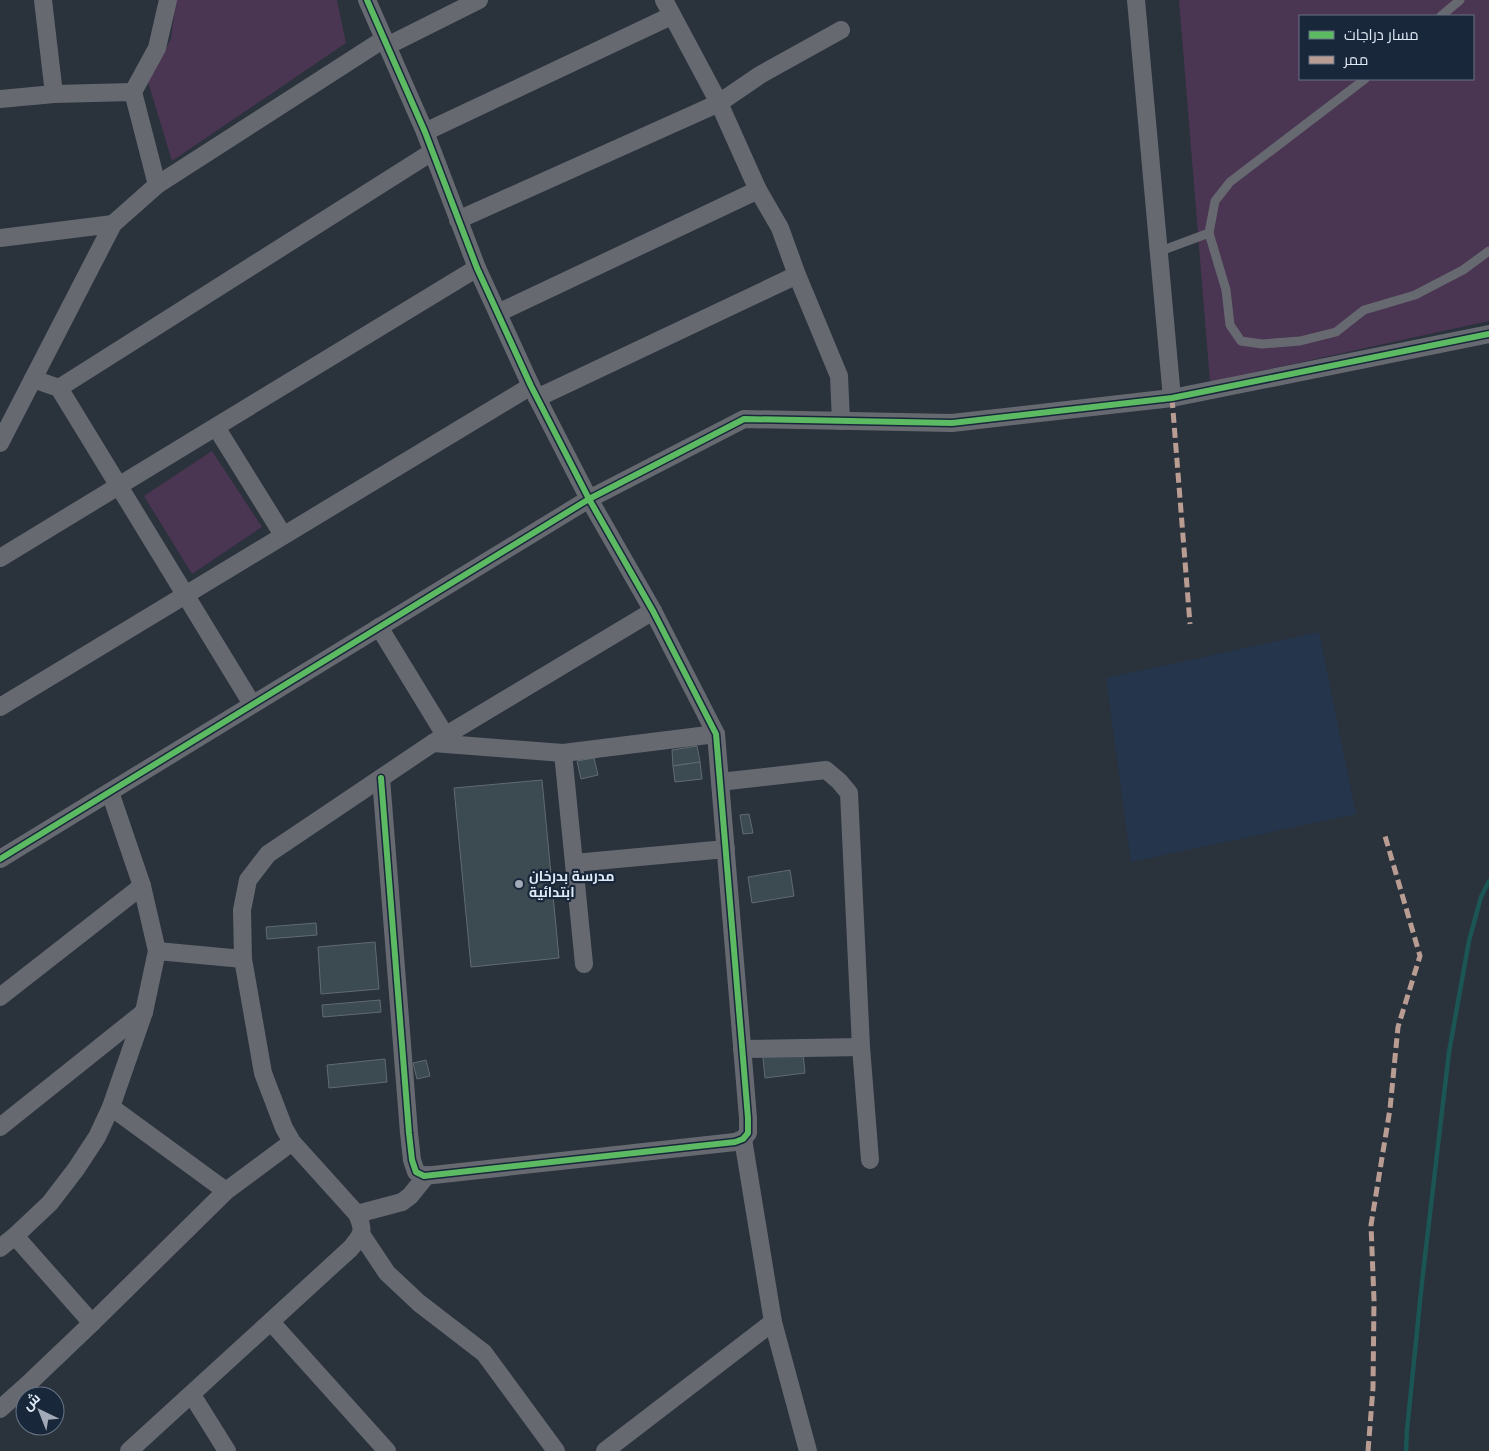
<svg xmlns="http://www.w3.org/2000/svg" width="1489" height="1451" font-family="'PT Sans',Cairo,sans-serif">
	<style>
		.built { fill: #24354c }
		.green { fill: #4a3552; fill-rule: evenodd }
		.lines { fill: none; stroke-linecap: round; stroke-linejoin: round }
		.stream { stroke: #1b5554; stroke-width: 4.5 }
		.building { fill: #3c4a51; stroke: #606b71 }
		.service { stroke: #676971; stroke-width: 9 }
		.minor { stroke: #676971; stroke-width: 18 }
		.quiet { stroke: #b99d93; stroke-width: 5; stroke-dasharray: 10 5; stroke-linecap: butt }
		.cycleway-casing { stroke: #18273a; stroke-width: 9 }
		.cycleway { stroke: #5cba63; stroke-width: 6 }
		.poi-dot { fill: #a1aab6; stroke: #18273a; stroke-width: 2 }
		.labels { text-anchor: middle; stroke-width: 4.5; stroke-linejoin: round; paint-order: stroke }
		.poi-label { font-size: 14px; font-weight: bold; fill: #e1eaf7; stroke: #18273a; text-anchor: start }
	</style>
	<rect width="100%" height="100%" fill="#2a323c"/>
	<path class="built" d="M1319 632 1356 814 1131 862 1106 678Z"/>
	<g class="green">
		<path d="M176 0H337L346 43 172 161 148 82 171 39Z"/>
		<path d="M1179 0H1489V321L1210 382ZM1300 16H1473V79H1300Z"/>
		<path d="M212 451 262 527 192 574 144 496Z"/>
	</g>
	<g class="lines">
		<path class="stream" d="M1406 1451 1407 1430 1422 1282 1449 1052 1469 941 1481 897 1489 881"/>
	</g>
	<g class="building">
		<path d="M697 746 700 762 673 766 672 750Z"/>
		<path d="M594 758 598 775 581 779 577 761Z"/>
		<path d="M700 762 702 779 675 782 673 766Z"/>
		<path d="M542 780 559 958 471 967 454 788Z"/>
		<path d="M749 814 753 833 743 834 740 815Z"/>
		<path d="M790 870 794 896 752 903 748 877Z"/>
		<path d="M316 923 317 935 267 939 266 927Z"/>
		<path d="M375 942 379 989 321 994 318 947Z"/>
		<path d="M380 1000 381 1012 323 1017 322 1005Z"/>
		<path d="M802 1043 805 1073 765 1078 762 1048Z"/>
		<path d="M385 1059 387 1082 329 1088 327 1065Z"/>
		<path d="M426 1060 430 1076 417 1079 413 1063Z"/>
	</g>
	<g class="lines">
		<g class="service">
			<path d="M1441 16 1460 0"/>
			<path d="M1365 79 1230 182 1215 201 1209 233 1226 290 1230 325 1241 341 1262 344 1300 341 1336 332 1364 310 1415 295 1463 270 1489 251"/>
			<path d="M1158 252 1209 233"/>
		</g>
		<g class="minor">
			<path d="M43 0 54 94"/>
			<path d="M367 0 425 132 477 268 531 386 589 499 653 611 716 734 748 1118V1133L743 1139 735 1142 424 1176 416 1172 412 1160 409 1133 381 778"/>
			<path d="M1136 0 1172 398"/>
			<path d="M841 30 760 75 719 103 758 190 780 228 797 275 839 376 841 421"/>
			<path d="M387 46 479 0"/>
			<path d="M133 92 157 48 168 0"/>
			<path d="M0 99 54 94 133 92 157 185"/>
			<path d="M425 132 671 16"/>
			<path d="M458 220 719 103 664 0"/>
			<path d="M0 238 113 224"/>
			<path d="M498 313 758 190"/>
			<path d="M33 379 59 388 252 704"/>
			<path d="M59 388 432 152"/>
			<path d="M537 398 797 275"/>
			<path d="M216 427 283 535"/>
			<path d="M0 443 113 224 157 185 384 39"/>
			<path d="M0 558 477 268"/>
			<path d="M379 627 445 735"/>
			<path d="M0 707 531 386"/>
			<path d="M433 743 563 753 716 734"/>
			<path d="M563 753 584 964"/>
			<path d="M720 782 826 770 839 781 849 793 861 1047 870 1160"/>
			<path d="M0 859 589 499 744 419 952 423 1172 398 1489 334"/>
			<path d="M574 863 726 849"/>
			<path d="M157 951 243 959"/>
			<path d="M0 997 142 886"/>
			<path d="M742 1049 861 1047"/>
			<path d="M111 1107 226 1191"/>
			<path d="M0 1127 144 1012"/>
			<path d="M743 1139 773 1322 808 1451"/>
			<path d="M357 1214 402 1202 410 1196 427 1175"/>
			<path d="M361 1234 387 1273 419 1303 484 1353 556 1451"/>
			<path d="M15 1236 92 1323"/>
			<path d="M0 1248 15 1236 50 1203 76 1169 97 1137 111 1107 144 1012 157 951 142 886 110 792"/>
			<path d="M271 1322 387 1451"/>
			<path d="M192 1395 227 1451"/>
			<path d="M0 1409 27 1385 92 1323 226 1191 292 1142"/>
			<path d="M129 1451 351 1248C362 1234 365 1232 357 1214L292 1142 284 1128 263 1073 243 959 242 910 248 880 268 854 433 743 653 611"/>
			<path d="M605 1451 773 1322"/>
		</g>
		<g class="quiet">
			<path d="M1172 398 1190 624"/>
			<path d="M1368 1451 1373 1388 1374 1300 1371 1225 1390 1109 1398 1027 1420 956 1385 836"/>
		</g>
		<g class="cycleway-casing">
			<g id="cycleway">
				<path d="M367 0 425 132 477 268 531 386 589 499 653 611 716 734 748 1118V1133L743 1139 735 1142 424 1176 416 1172 412 1160 409 1133 381 778"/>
				<path d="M0 859 589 499 744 419 952 423 1172 398 1489 334"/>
			</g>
		</g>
		<use href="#cycleway" class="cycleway"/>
	</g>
	<circle class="poi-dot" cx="519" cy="884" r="5"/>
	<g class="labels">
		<g class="poi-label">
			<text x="529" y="881">مدرسة بدرخان<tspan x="529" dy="16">ابتدائية</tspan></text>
		</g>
	</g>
	<rect x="1299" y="15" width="175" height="65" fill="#18273a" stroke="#687586"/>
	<rect x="1309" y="31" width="25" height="8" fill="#5cba63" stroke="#687586"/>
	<text x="1344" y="40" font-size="15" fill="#e1eaf7">مسار دراجات</text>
	<rect x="1309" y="56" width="25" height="8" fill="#b99d93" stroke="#687586"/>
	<text x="1344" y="65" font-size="15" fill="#e1eaf7">ممر</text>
	<g transform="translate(40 1411) rotate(317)"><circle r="24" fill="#18273a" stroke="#687586"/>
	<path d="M0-4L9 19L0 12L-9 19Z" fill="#a1aab6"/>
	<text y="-8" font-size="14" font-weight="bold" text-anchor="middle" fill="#e1eaf7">ش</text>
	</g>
</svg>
